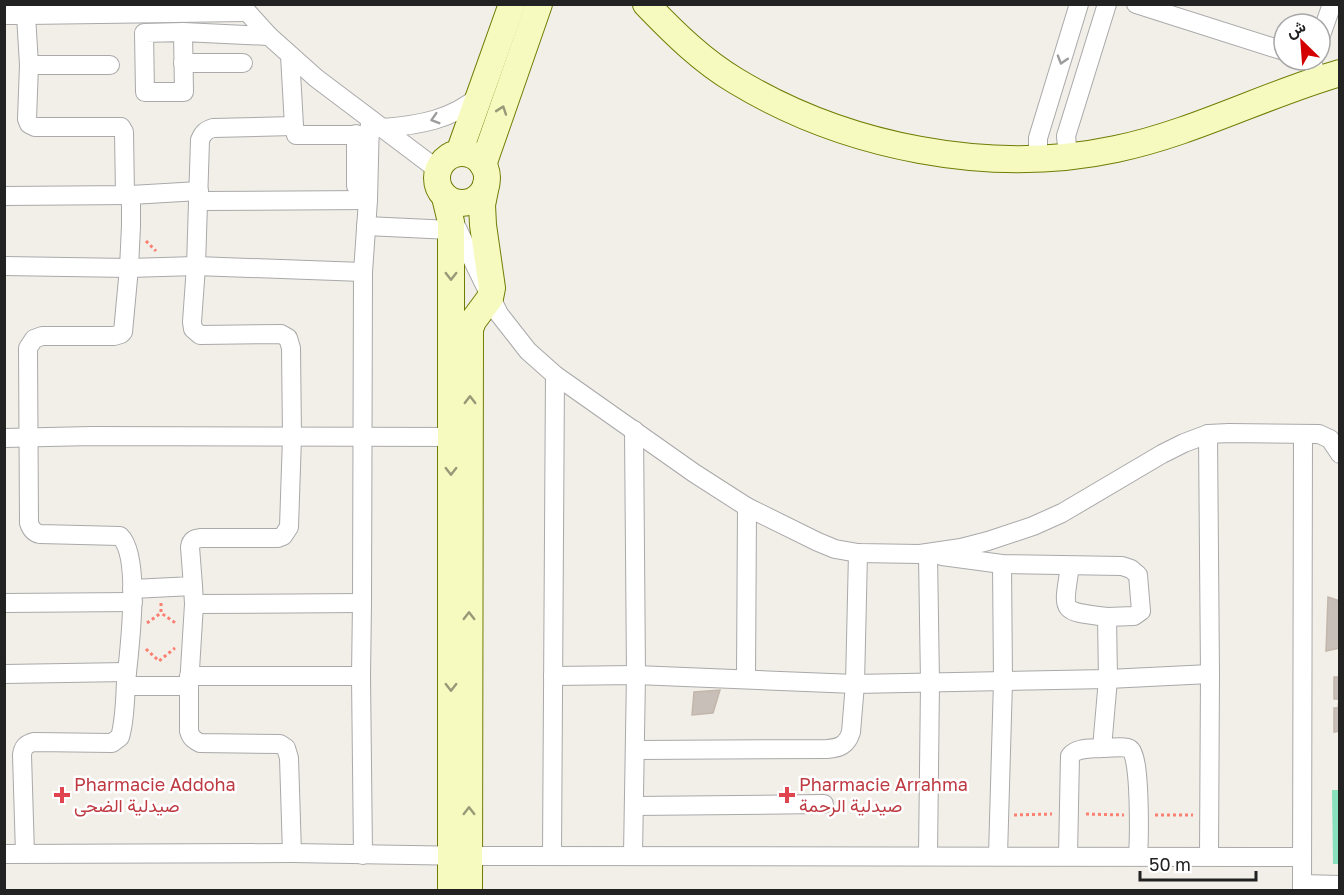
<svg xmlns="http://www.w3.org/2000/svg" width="1344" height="895" font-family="'Golos Text',Vazirmatn,sans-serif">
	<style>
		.pitch { fill: #88e0be }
		.building { fill: #c7bfb8; stroke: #c4b6ab; stroke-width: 1.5 }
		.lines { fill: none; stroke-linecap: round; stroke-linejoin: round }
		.street-casing { stroke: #a9a9a9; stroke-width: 20 }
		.secondary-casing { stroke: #707d05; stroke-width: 28 }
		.path { stroke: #fa8072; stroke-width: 3; stroke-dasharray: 3 3; stroke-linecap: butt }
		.street { stroke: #fff; stroke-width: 18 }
		.secondary { stroke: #f7fabf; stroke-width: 26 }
		.oneway { stroke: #9c9c9c }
		.oneway2 { stroke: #979978 }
		.health-dot { fill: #e0444e; stroke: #fff; stroke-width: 2 }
		.labels { text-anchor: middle; stroke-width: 5; stroke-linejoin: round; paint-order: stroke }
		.health-label { font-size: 18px; fill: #be3a42; stroke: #fff; text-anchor: start }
	</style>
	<rect width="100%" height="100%" fill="#f2efe9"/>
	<path class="pitch" d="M1332 790H1339V864H1333Z"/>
	<g class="building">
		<path d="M1328 597 1340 601V648L1326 651Z"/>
		<path d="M1334 677H1340V731L1334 732V708H1338L1339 699H1334Z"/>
		<path d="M720 690 713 713 692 715 694 692Z"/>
	</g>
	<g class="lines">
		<g class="street-casing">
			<g id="street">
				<path d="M240 4 269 36 316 78 438 170"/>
				<path d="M1136 4 1284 51"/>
				<path d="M4 15H26L29 65 27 119 29 124 35 127H121L124 132 125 195"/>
				<path d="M26 15 247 12"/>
				<path d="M183 32 184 92H145L144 33 183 32 269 36"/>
				<path d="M1320 38 1332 4"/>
				<path d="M290 55 294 126 296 135H370"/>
				<path d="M1312 60 1317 80"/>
				<path d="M183 63H243"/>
				<path d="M29 65H110"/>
				<path d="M383 128C419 125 452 120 480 95"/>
				<path d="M356 134V186"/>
				<path d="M1068 156 1066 136 1107 4"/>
				<path d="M1038 159V138L1079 4"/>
				<path d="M4 196 131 195 199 191"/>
				<path d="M199 201 368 200"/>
				<path d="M454 222 499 314 528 351 555 375 694 473 747 507 818 542 835 549 858 553 920 554 961 548 988 541 1033 526 1062 513 1162 454 1184 443 1208 434 1229 433 1319 434 1330 439 1340 454"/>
				<path d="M366 226 451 230"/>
				<path d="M4 266 129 268 196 266 363 272"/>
				<path d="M1208 434 1210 674 1209 856"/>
				<path d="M4 438 92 436 462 437"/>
				<path d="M928 555 930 683 928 856"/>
				<path d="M942 556 1002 564 1122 566 1131 569 1138 575 1141 611 1134 616 1107 617 1108 679 1102 748C1091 749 1077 747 1070 756L1068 856"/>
				<path d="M1070 566C1063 613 1059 611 1107 617"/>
				<path d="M193 586 194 604 189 686V731C191 738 194 740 200 743L280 744 286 748 289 758 292 853"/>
				<path d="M132 589 193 586 190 547C191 540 194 539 201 538H278L283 536 289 527 292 437 291 348 288 338 281 334 200 335 193 329 192 322 196 266 200 140C203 133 206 130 213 128L294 126"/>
				<path d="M4 603 133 602"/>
				<path d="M194 604 362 603"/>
				<path d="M4 674 127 672"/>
				<path d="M189 676H361L362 603 363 272 368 200 370 119"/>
				<path d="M361 676 363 855"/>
				<path d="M553 676 636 675 855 684 1108 679 1210 674"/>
				<path d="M746 679 747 507"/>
				<path d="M126 686H189"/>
				<path d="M1102 748C1108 748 1125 746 1130 749 1141 756 1139 841 1138 856"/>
				<path d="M636 750 827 749C840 748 847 745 851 732L855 684 858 553"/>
				<path d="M634 806 824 804"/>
				<path d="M4 854 292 853 469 856 1302 857"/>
				<path d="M25 854 22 755C23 747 26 744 34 742L112 743 120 737C125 720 125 700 126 682 129 652 142 557 120 536L40 534C34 533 31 529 29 523L28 348 34 339 42 336H114L121 334 123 332 129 268 131 226V195"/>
				<path d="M552 855 555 375"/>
				<path d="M633 855 636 675 634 430"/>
				<path d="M998 856 1003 681 1002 564"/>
				<path d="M1302 884 1340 885"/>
				<path d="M1302 890 1303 434"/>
			</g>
		</g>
		<g class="secondary-casing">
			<g id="secondary">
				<path d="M646 4C673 32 702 61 736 81 845 147 990 176 1116 149 1193 133 1264 95 1340 73"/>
				<path d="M459 153 512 4"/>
				<circle cx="462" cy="178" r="25"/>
				<path d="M483 165 539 4"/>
				<path d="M445 197 451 222V890"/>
				<path d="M469 890 470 329 473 321 490 298 492 288 483 225 482 205 486 185"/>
			</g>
		</g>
		<g class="path">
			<path d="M146 241 156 251"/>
			<path d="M161 603V613L177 624"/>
			<path d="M147 623 161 613"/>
			<path d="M146 649 159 661 175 648"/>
			<path d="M1086 814 1124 815"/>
			<path d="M1014 815 1052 814"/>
			<path d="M1155 815H1193"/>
		</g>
		<use href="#street" class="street"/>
		<use href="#secondary" class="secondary"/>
	</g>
	<defs><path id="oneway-chevron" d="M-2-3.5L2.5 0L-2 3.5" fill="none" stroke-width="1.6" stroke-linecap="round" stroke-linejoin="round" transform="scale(1.5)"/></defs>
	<g class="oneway">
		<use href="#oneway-chevron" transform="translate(1062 60) rotate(107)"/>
		<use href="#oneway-chevron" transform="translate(435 119) rotate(163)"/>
	</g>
	<g class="oneway2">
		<use href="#oneway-chevron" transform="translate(502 110) rotate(-71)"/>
		<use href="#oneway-chevron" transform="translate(451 276) rotate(90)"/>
		<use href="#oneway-chevron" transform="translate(470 400) rotate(-90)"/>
		<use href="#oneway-chevron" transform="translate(451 471) rotate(90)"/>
		<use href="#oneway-chevron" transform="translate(469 616) rotate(-90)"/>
		<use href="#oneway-chevron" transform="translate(451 687) rotate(90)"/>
		<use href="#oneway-chevron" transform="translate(469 811) rotate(-90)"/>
	</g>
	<g class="health-dot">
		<path d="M59 786h6v6h6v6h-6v6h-6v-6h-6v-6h6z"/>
		<path d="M784 786h6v6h6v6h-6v6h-6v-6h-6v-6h6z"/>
	</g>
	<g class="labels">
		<g class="health-label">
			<text x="74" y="791">Pharmacie Addoha<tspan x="74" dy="21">صيدلية الضحى</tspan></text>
			<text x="799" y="791">Pharmacie Arrahma<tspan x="799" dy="21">صيدلية الرحمة</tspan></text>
		</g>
	</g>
	<rect width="1344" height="895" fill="none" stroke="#222222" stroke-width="12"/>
	<g transform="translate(1302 42) rotate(335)"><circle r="28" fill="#ffffff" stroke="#a7a7a7" stroke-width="1.5"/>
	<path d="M0-4.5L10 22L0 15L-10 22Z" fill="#d40000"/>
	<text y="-9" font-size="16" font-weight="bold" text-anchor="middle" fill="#222222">ش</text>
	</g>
	<path d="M1140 871v9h116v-9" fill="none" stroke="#222222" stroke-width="3"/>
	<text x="1149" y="871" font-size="18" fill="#222222" stroke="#ffffff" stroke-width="4.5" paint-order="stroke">50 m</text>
</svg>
